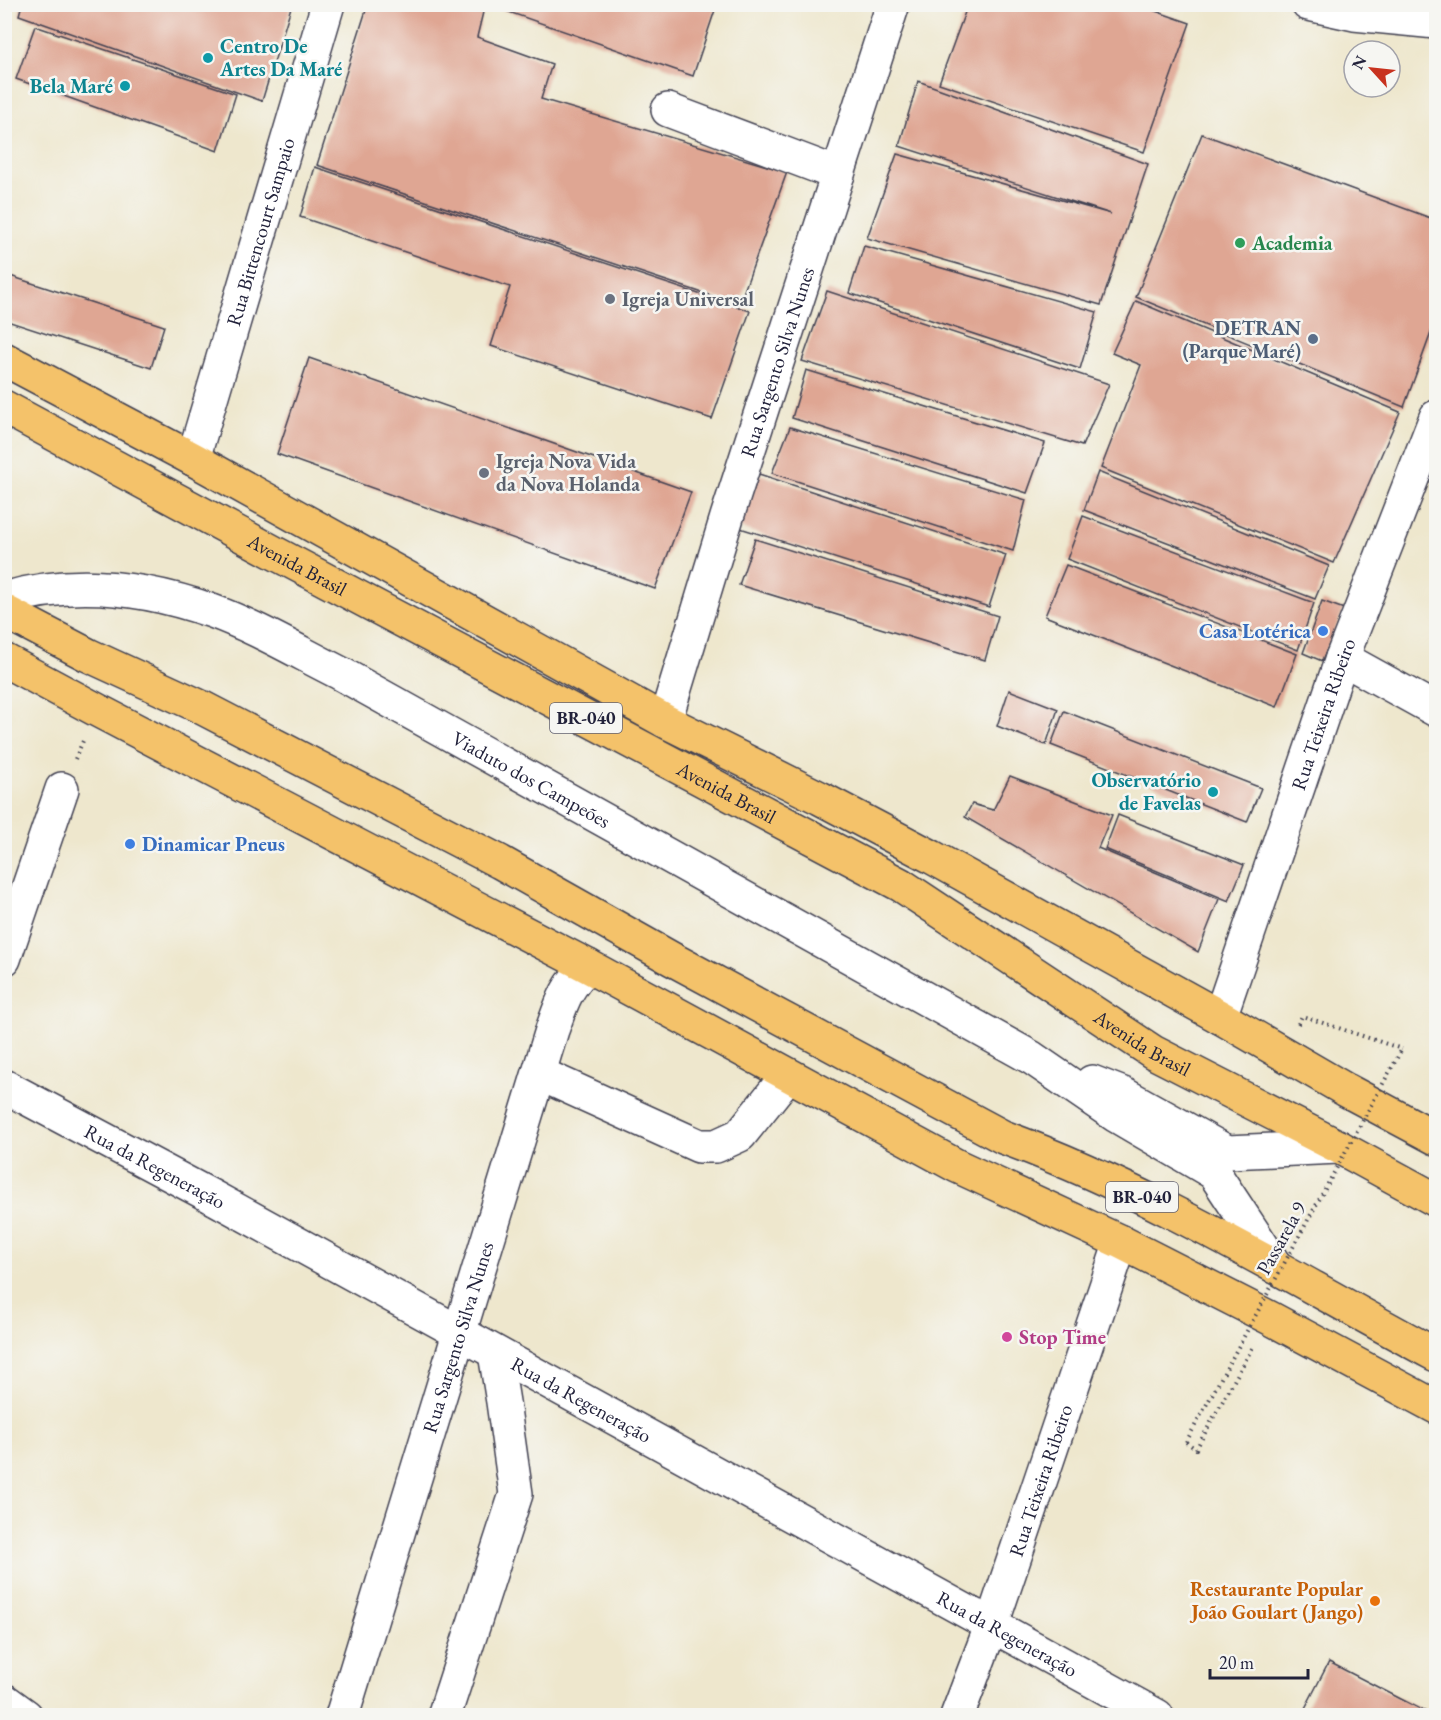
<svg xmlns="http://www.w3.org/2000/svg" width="1441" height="1720" font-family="'EB Garamond',serif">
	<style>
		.building { fill: #dfa693 }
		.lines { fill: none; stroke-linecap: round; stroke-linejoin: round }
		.minor-casing { stroke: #414051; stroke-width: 36 }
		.highway-casing { stroke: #414051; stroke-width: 36 }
		.path { stroke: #414051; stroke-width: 4; stroke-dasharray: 1.5 4.5; stroke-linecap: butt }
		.minor { stroke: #fff; stroke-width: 33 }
		.highway { stroke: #f4c26a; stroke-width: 33 }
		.path-bridge { stroke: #414051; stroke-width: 4; stroke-dasharray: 1.5 4.5; stroke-linecap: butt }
		.culture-dot { fill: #0f9aa8; stroke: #f6f6f2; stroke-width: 2 }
		.leisure-dot { fill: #2e9e5b; stroke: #f6f6f2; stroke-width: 2 }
		.worship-dot { fill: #6b7280; stroke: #f6f6f2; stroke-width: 2 }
		.service-dot { fill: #5c6f8a; stroke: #f6f6f2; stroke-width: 2 }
		.shop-dot { fill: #3f7fe0; stroke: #f6f6f2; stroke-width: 2 }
		.hotel-dot { fill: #d1479c; stroke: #f6f6f2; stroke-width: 2 }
		.food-dot { fill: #e8710a; stroke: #f6f6f2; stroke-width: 2 }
		.labels { text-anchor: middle; stroke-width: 5; stroke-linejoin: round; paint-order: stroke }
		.shield { fill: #f6f6f2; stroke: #626272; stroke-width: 1.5 }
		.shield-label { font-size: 18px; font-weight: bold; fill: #22223b }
		.culture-label { font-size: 20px; font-weight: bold; fill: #0d838f; stroke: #f6f6f2; text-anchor: end }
		.street-label { font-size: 20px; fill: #22223b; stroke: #f6f6f2 }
		.leisure-label { font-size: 20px; font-weight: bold; fill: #27864d; stroke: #f6f6f2; text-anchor: start }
		.worship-label { font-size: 20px; font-weight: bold; fill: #5b616d; stroke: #f6f6f2; text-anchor: start }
		.service-label { font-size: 20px; font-weight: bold; fill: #4e5e75; stroke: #f6f6f2; text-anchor: end }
		.shop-label { font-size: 20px; font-weight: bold; fill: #366cbe; stroke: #f6f6f2; text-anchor: end }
		.hotel-label { font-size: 20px; font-weight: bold; fill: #b23c85; stroke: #f6f6f2; text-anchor: start }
		.food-label { font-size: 20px; font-weight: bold; fill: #c56008; stroke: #f6f6f2; text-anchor: end }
	</style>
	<rect width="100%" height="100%" fill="#f6f6f2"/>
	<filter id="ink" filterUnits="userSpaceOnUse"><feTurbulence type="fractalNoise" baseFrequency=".0167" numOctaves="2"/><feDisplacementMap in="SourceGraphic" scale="12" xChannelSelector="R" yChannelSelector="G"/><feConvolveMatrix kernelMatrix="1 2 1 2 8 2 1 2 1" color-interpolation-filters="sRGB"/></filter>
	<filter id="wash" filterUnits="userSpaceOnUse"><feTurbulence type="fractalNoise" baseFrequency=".008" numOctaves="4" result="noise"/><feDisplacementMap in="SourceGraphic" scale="24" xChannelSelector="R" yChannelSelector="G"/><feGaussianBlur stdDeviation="1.35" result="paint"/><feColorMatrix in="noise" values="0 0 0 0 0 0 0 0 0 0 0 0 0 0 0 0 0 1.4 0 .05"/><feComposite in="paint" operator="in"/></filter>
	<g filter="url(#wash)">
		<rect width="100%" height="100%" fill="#eee7cd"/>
		<g id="blocks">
			<g class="building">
				<path d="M22 4H292L262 101 19 15Z"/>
				<path d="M368 4H485L477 37 552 64 541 99 787 172 739 305 317 165Z"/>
				<path d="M486 4H717L693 76Z"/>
				<path d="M968 4H1135L1190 23 1144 152 939 83Z"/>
				<path d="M35 26 236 94 218 151 16 79Z"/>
				<path d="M918 81 1148 164 1101 305 867 238 897 154 1111 214 899 146Z"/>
				<path d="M1202 134 1436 220V319L1404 407 1136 297Z"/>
				<path d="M315 167 750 311 712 419 491 346 510 287 300 217Z"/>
				<path d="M864 246 1097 312 1080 369 849 293Z"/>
				<path d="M4 274 164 326 151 368 4 320Z"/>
				<path d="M827 291 1109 384 1082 446 802 361Z"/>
				<path d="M1136 301 1400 412 1334 563 1101 468 1141 365 1112 353Z"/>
				<path d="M309 358 691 492 655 589 277 454Z"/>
				<path d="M806 370 1045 443 1027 493 792 418Z"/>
				<path d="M790 427 1026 500 1013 551 772 473Z"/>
				<path d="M1098 472 1329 566 1315 599 1084 510Z"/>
				<path d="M759 474 1006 555 989 607 740 528Z"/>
				<path d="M1083 516 1314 603 1298 650 1067 559Z"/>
				<path d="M755 539 998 616 985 660 739 585Z"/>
				<path d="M1066 565 1297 654 1277 707 1045 616Z"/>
				<path d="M1322 601 1344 609 1322 661 1303 653Z"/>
				<path d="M1009 690 1058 709 1046 745 997 726Z"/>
				<path d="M1064 711 1261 788 1247 822 1051 745Z"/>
				<path d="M1010 776 1112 815 1098 848 1219 899 1198 952 965 817 972 804 993 810Z"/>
				<path d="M1118 815 1244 865 1229 901 1105 849Z"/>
				<path d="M1329 1662 1434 1716H1301Z"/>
			</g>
		</g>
	</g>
	<g filter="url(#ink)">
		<use href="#blocks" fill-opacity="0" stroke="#414051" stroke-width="1.5"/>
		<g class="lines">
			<g class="minor-casing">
				<g id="minor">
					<path d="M1308 4 1354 14 1436 22"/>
					<path d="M668 110 838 174"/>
					<path id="s1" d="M193 459 328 4"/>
					<path id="s2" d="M4 599C74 578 144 587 212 611 256 627 298 652 340 673L1032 1058 1115 1115 1214 1173 1276 1267"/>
					<path d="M1342 658 1436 710"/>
					<path id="s3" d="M665 721 727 517 893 4"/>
					<path d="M4 959 62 789"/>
					<path id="s4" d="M1220 1017 1342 658 1436 417"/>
					<path d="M540 1074 699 1146H716L740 1135 788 1075"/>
					<path d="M1092 1082 1123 1094 1227 1152 1339 1147"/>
					<path id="s5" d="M4 1086 209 1195 1157 1716"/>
					<path d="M4 1700 26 1716"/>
					<path id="s6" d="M342 1716 552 1030C562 1002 566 987 588 966"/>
					<path d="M444 1716 516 1494 503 1402 495 1353"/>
					<path id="s7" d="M957 1716 992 1624 1121 1242"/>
				</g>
			</g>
			<g class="highway-casing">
				<g id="highway">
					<path d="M4 359 193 459 665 721 820 798 932 857 1220 1017 1346 1090 1436 1138"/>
					<path id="s8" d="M4 407 273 552 901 885 1153 1052 1339 1147 1436 1200"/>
					<path d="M4 611 88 655 199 706 500 862 672 959 1003 1137C1156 1193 1294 1279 1436 1355"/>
					<path d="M4 660 97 710 588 966 957 1166 1121 1242 1270 1318 1436 1407"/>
				</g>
			</g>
			<g class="path">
				<path d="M75 759 83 741"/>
				<path d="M1298 1024 1302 1016 1402 1049"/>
				<path d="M1186 1442 1196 1449 1254 1345"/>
			</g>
			<use href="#minor" class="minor"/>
			<use href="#highway" class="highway"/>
			<path class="path-bridge" d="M1186 1442 1402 1049"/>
		</g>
	</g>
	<g class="culture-dot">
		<circle cx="208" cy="58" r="6"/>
		<circle cx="125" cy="86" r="6"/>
		<circle cx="1213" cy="792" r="6"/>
	</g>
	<circle class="leisure-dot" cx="1240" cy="243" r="6"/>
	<g class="worship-dot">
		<circle cx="610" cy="299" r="6"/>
		<circle cx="484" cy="473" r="6"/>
	</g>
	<circle class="service-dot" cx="1313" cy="339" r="6"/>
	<g class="shop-dot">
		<circle cx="1323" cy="631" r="6"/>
		<circle cx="130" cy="844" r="6"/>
	</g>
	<circle class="hotel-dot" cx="1007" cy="1337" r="6"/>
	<circle class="food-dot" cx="1375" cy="1601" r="6"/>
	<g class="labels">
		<g class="shield">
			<rect x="550" y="703" width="72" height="30" rx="4.5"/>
			<rect x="1106" y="1182" width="72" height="30" rx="4.5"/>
		</g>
		<g class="shield-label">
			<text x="586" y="724">BR-040</text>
			<text x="1142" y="1203">BR-040</text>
		</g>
		<g class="culture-label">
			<text x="220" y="53" text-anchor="start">Centro De<tspan x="220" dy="23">Artes Da Maré</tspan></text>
			<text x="113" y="93">Bela Maré</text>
			<text x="1201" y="787">Observatório<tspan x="1201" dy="23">de Favelas</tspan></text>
		</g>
		<g class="street-label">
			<text dy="7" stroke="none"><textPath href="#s1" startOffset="237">Rua Bittencourt Sampaio</textPath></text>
			<text dy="7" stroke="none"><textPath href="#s3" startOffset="376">Rua Sargento Silva Nunes</textPath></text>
			<text dy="7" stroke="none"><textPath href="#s8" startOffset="333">Avenida Brasil</textPath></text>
			<text dy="7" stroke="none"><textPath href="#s4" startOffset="320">Rua Teixeira Ribeiro</textPath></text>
			<text dy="7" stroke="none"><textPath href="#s2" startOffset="573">Viaduto dos Campeões</textPath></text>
			<text dy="7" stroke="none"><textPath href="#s8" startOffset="819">Avenida Brasil</textPath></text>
			<text dy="7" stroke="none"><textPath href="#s8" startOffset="1305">Avenida Brasil</textPath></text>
			<text dy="7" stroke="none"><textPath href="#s5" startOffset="171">Rua da Regeneração</textPath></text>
			<text transform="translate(1281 1238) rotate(-61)" y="7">Passarela 9</text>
			<text dy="7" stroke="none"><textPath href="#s6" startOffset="396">Rua Sargento Silva Nunes</textPath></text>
			<text dy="7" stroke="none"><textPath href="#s5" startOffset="657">Rua da Regeneração</textPath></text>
			<text dy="7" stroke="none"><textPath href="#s7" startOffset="250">Rua Teixeira Ribeiro</textPath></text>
			<text dy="7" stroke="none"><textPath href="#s5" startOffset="1143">Rua da Regeneração</textPath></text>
		</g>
		<g class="leisure-label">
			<text x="1252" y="250">Academia</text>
		</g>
		<g class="worship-label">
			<text x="622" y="306">Igreja Universal</text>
			<text x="496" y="468">Igreja Nova Vida<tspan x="496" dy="23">da Nova Holanda</tspan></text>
		</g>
		<g class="service-label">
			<text x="1301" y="335">DETRAN<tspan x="1301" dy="23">(Parque Maré)</tspan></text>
		</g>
		<g class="shop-label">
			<text x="1311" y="638">Casa Lotérica</text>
			<text x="142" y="851" text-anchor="start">Dinamicar Pneus</text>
		</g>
		<g class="hotel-label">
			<text x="1019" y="1344">Stop Time</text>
		</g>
		<g class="food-label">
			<text x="1363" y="1596">Restaurante Popular<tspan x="1363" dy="23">João Goulart (Jango)</tspan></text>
		</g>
	</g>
	<rect width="1441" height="1720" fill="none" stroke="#f6f6f2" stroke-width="24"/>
	<g transform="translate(1372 69) rotate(297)"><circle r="28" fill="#f6f6f2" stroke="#a1a1a9" stroke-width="1.5"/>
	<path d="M0-4.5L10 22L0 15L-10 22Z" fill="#c8321e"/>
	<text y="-9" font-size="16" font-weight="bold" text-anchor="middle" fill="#22223b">N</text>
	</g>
	<path d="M1210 1669v9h98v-9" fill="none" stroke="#22223b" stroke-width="3"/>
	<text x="1219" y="1669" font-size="18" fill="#22223b" stroke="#f6f6f2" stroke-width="4.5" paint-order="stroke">20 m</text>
</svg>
